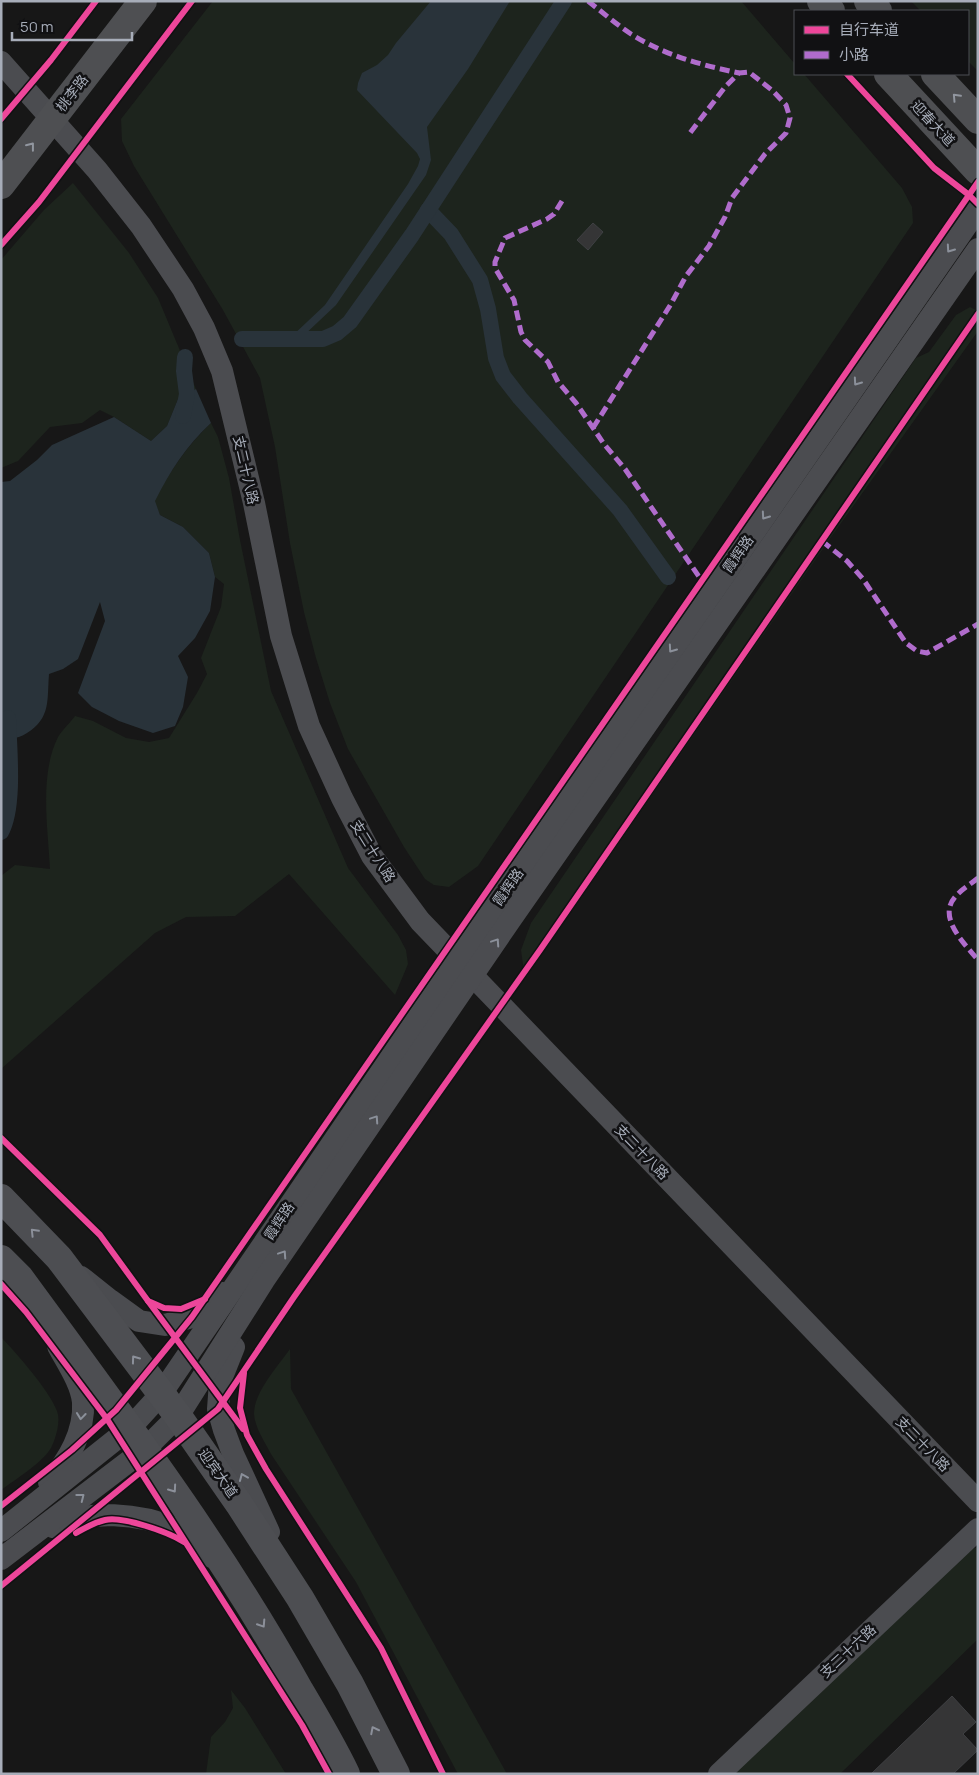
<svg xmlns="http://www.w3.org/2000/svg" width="979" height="1775" font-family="Manrope,'Noto Sans SC',sans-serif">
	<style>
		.green { fill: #1d241d }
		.water { fill: #29333a }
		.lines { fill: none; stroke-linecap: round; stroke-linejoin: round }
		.canal { stroke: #29333a; stroke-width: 16 }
		.building { fill: #353536; stroke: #3f4043 }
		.minor { stroke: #4b4c50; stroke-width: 22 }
		.major { stroke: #4e4f52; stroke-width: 28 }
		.highway { stroke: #4d4e52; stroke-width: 28 }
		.quiet { stroke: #b06ccc; stroke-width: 5; stroke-dasharray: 10 5; stroke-linecap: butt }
		.cycleway-casing { stroke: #111113; stroke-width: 9 }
		.cycleway { stroke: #ed469a; stroke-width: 6 }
		.oneway { stroke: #91969f }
		.oneway2 { stroke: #8b909a }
		.oneway3 { stroke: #8c909a }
		.labels { text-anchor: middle; stroke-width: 5; stroke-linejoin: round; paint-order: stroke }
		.street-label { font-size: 14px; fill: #a7adb9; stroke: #111113 }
	</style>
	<rect width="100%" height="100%" fill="#171717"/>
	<g class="green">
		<path d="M213 1H741L795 64V74H804L902 188 912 207 913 223 478 866 449 887 434 885 425 879 404 847 348 749 330 703 316 658 304 612 290 543 275 447 260 378 223 310 134 166 122 141 121 119Z"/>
		<path d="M911 1H978V71L968 61V11H921Z"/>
		<path d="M73 183 129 253 158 298 196 389 178 399 167 426 151 441 114 417 100 410 82 423 50 427 18 461 1 468V260L44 210Z"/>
		<path d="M970 307 978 311V331L831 537 525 979 521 950 531 923 916 358 929 352 956 315Z"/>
		<path d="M211 423 218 437 229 478 240 540 271 691 348 868 398 935 406 950 408 964 395 995 289 874 235 916 186 917 155 933 1 1069V876L15 865 50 869C48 828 39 775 58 737 62 730 70 723 75 716L93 721 126 738 149 742 169 738 197 693 207 674 201 658 221 607 224 584 215 577 209 553 183 527 160 515 154 501C171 470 186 447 211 423Z"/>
		<path d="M1 1337C17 1354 49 1390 57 1411 61 1421 56 1438 51 1448 42 1463 16 1479 1 1490Z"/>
		<path d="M290 1349 291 1389 507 1774H458L356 1582 271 1454C265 1442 255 1428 254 1414 254 1392 278 1366 290 1349Z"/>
		<path d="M978 1547V1639L840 1774H731L972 1549Z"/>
		<path d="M231 1690 245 1708 286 1774H206L211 1737 225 1722 233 1708Z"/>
	</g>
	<g class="water">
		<path d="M431 1H510L468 69 427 127 431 160 426 175 336 305 301 338H290L325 305 408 184 418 166 420 159 417 153 357 90 358 83 362 73 377 65 388 55 396 43Z"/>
		<path d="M196 389 211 423C186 446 170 471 155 501L160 515 183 527 209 553 215 577 210 611 195 638 178 656 188 677 183 707 175 726 153 733 119 721 92 707 78 693 105 621 100 602 78 659 63 669 49 674C47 700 51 718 27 733 17 739 11 740 1 734V482L10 481 37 460 52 445 114 417 151 441 167 426 178 399Z"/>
	</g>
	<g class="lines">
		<g class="canal">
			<path d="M428 210 451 234 480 280 488 309 496 358 503 376 520 398 620 510 668 577"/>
			<path d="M242 339H323L337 333 350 322 412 235 564 1"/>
			<path d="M183 416 187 394 184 371 185 357"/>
			<path d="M1 832C15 807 9 748 8 718"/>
		</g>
	</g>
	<g class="building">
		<path d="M593 223 603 232 588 250 577 240Z"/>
		<path d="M952 1696 976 1722 963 1734 978 1750 953 1774H871Z"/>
	</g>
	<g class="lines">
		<g class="minor">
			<path d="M1 62 97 170 141 226 183 289 204 328 222 371 254 503 281 636 309 726 342 798 372 856 420 921 978 1501"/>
			<path d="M81 1277 110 1300 139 1321 165 1325 192 1317 222 1293"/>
			<path d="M234 1347 220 1382 218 1409 224 1430 233 1454 269 1532"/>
			<path d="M49 1482C68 1461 85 1432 83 1402 81 1383 67 1363 58 1346"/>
			<path d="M53 1527C88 1509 140 1513 176 1529 190 1534 202 1547 212 1557"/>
			<path d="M1 1531 130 1428 161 1394 437 990 978 209"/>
			<path d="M1 1559 145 1449 178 1416 264 1280 511 919 978 249"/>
			<path d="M719 1774 978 1529"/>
		</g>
		<g class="major">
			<path d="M821 1 831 11"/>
			<path d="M868 1 878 11"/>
			<path d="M888 74 978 171"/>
			<path d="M935 74 978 120"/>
			<path d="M1 185 143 1"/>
		</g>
		<g class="highway">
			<path d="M1 1198 59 1258 178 1416 239 1504 300 1598 350 1684 396 1774"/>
			<path d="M1 1259 20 1278C118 1412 219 1545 300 1691 316 1718 332 1745 346 1774"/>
		</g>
		<g class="quiet">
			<path d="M588 1C602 12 616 24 631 34 664 55 701 65 739 73"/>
			<path d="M562 201 554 214 547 219 505 238 495 262V268L514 300 521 332 525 340 548 362 558 382 576 403 604 444 625 469 702 581"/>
			<path d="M593 428 671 304 686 276 709 246 725 217 732 198 765 154 786 133 790 118 786 105 773 91 749 72 739 73 725 87 690 133"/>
			<path d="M822 541 847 561 863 579 906 643 917 651 927 653 978 624"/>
			<path d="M978 878C971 884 962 889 956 896 936 917 965 944 978 960"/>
		</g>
		<g class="cycleway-casing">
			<g id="cycleway">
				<path d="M847 74 934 168 969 195 978 204"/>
				<path d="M1 119 51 60 96 1"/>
				<path d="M1 245 39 202 192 1"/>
				<path d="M1 1138 100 1235 148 1301 164 1308 181 1309 205 1299"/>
				<path d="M1 1284 26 1312 107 1419 302 1725 329 1774"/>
				<path d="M148 1301 243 1429"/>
				<path d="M244 1373 240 1408 247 1435 266 1469 381 1648 443 1774"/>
				<path d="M1 1506 72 1450 116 1410 192 1317 978 182"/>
				<path d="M76 1533C85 1528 95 1522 105 1520 123 1516 168 1532 184 1542"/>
				<path d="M1 1586 218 1409 294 1297 540 950 978 314"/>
			</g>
		</g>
		<use href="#cycleway" class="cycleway"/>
	</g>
	<defs><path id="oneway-chevron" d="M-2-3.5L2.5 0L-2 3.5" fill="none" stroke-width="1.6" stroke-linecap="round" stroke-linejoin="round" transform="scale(1.25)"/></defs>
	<g class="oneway">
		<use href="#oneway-chevron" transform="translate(956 97) rotate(-133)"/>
		<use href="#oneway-chevron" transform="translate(31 146) rotate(-52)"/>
	</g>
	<g class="oneway2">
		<use href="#oneway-chevron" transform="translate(950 249) rotate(125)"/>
		<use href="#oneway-chevron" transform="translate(857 382) rotate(125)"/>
		<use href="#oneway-chevron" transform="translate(765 516) rotate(125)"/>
		<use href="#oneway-chevron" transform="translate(672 649) rotate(125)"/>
		<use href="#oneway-chevron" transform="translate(496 942) rotate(-56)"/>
		<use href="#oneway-chevron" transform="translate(375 1119) rotate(-56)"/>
		<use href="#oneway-chevron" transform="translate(283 1254) rotate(-56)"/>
		<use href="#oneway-chevron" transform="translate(81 1416) rotate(96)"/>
		<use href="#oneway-chevron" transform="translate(243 1477) rotate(-113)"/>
		<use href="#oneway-chevron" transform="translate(81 1497) rotate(-38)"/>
	</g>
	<g class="oneway3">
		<use href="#oneway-chevron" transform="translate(34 1232) rotate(-134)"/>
		<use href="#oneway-chevron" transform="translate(135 1359) rotate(-126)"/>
		<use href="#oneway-chevron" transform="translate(173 1489) rotate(55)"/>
		<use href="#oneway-chevron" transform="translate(262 1624) rotate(57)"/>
		<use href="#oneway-chevron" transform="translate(374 1730) rotate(-117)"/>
	</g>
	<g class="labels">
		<g class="street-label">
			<text transform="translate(72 93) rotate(-52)" y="5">桃李路</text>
			<text transform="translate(933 123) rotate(47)" y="5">迎春大道</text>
			<text transform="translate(246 470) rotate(77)" y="5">支二十八路</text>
			<text transform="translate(738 554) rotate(-55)" y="5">霞辉路</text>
			<text transform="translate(373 851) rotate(58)" y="5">支二十八路</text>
			<text transform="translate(508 887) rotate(-55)" y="5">霞辉路</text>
			<text transform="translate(642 1152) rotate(46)" y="5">支二十八路</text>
			<text transform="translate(279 1221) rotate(-56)" y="5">霞辉路</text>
			<text transform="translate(923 1444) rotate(46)" y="5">支二十八路</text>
			<text transform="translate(218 1473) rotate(55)" y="5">迎宾大道</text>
			<text transform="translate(848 1651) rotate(-43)" y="5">支二十六路</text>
		</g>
	</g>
	<rect width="979" height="1775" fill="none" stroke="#a7adb9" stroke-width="5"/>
	<rect x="794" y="10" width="175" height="65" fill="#111113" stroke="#4d4f55"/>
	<rect x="804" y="26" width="25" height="8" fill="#ed469a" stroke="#4d4f55"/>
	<text x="839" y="35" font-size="15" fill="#a7adb9">自行车道</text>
	<rect x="804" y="51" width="25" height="8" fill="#b06ccc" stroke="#4d4f55"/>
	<text x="839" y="60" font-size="15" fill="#a7adb9">小路</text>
	<path d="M12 32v8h120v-8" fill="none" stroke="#a7adb9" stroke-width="2.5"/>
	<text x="20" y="32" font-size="15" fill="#a7adb9" stroke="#111113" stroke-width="4" paint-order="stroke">50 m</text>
</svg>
